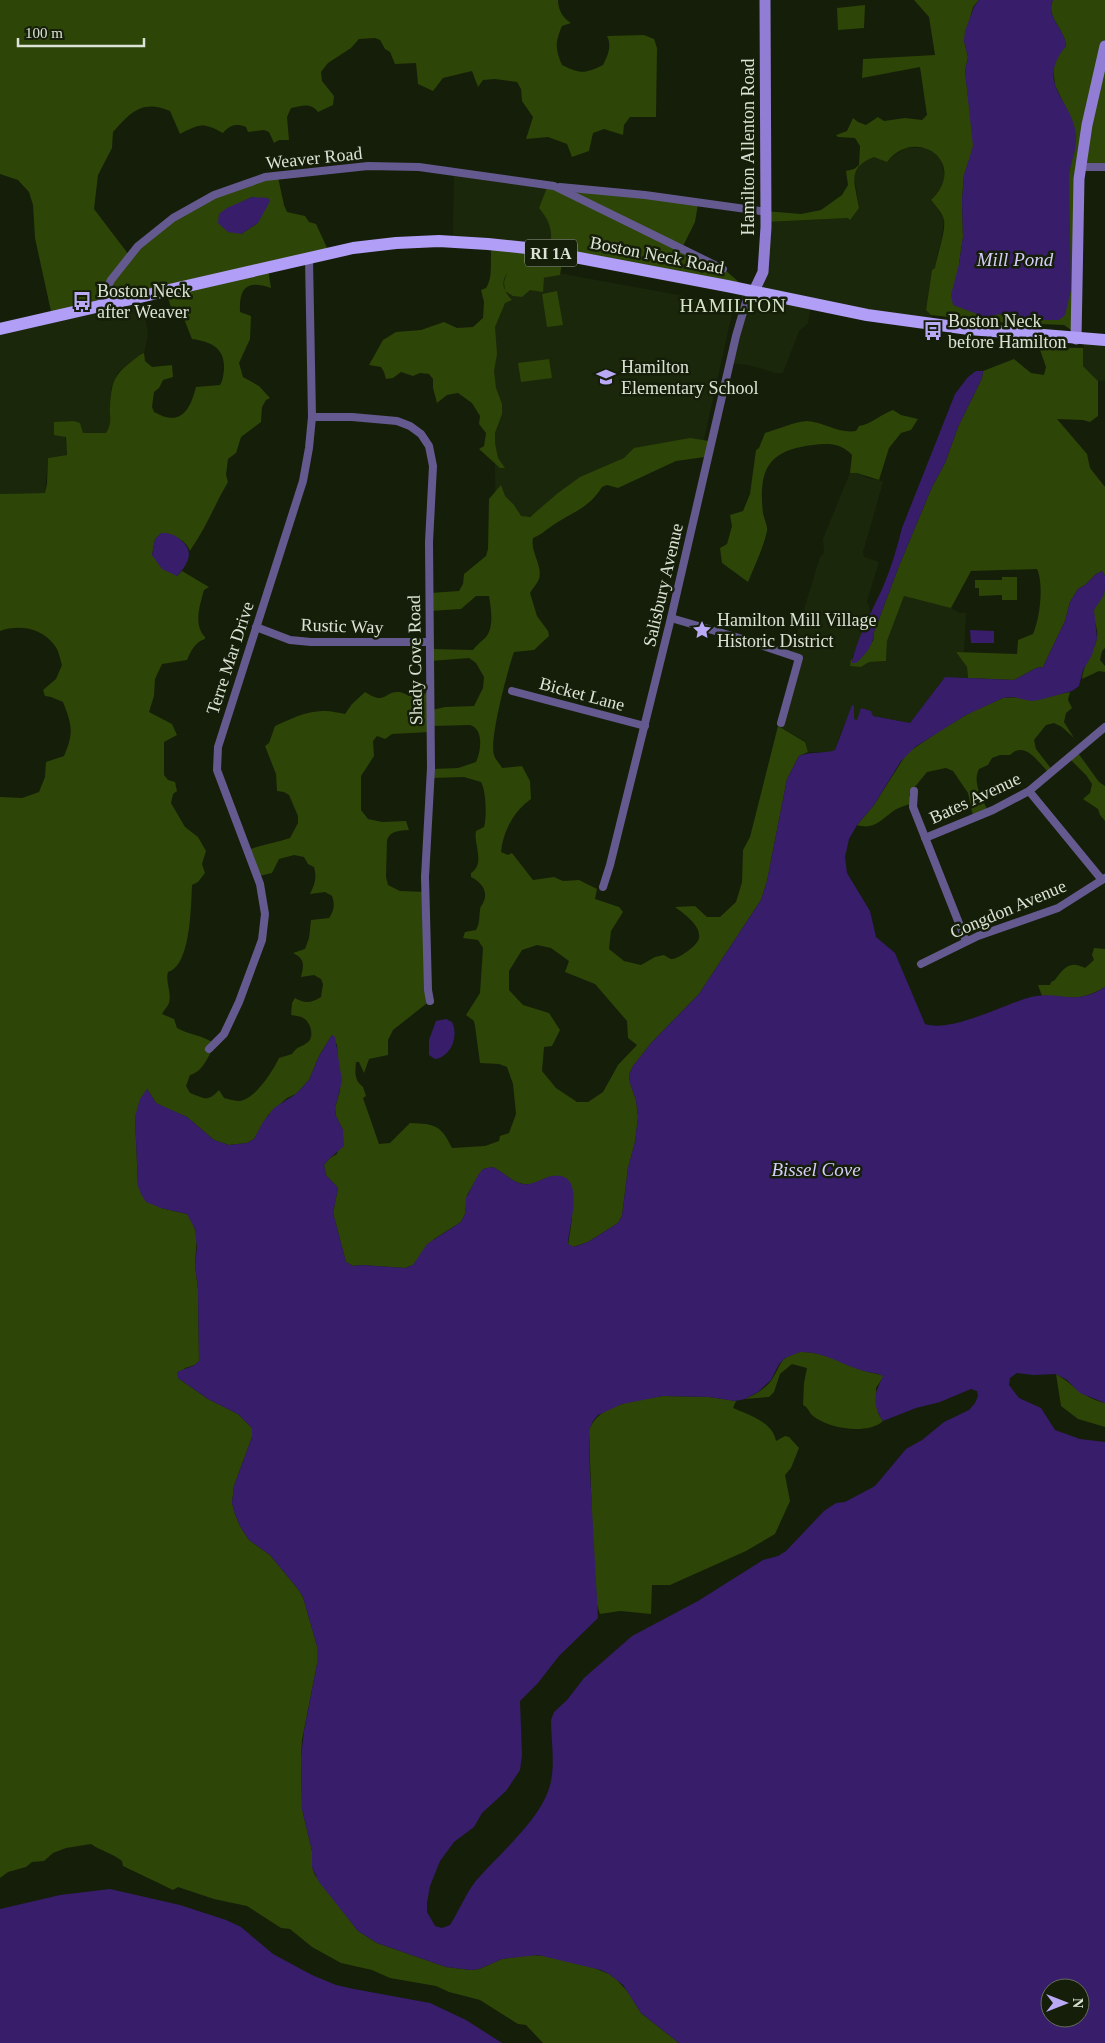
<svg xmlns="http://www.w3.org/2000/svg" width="1105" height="2043" font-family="'Times New Roman',serif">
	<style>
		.built { fill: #1b270b }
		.green { fill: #2d4507; fill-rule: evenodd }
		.water { fill: #371d6a; fill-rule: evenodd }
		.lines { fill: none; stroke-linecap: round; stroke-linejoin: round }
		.street { stroke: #655a8f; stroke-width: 8 }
		.secondary { stroke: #917dd3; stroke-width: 11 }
		.primary { stroke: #b19ef6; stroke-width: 12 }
		.labels { text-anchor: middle; stroke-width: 5; stroke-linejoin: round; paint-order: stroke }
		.shield { fill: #151e09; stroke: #a0a898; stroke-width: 1 }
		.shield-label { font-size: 16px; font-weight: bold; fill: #dce3d6 }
		.street-label { font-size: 18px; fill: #dce3d6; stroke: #151e09 }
		.poi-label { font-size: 18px; fill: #dce3d6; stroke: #151e09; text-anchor: start }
		.water-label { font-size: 19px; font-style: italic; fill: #d5cdfa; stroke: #151e09 }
		.neighbourhood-label { font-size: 19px; letter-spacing: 1px; fill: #d6e4c8; stroke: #151e09 }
	</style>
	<rect width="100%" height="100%" fill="#151e09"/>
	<g class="built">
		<path d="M905 148H928L936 152 941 160 945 176 944 184 931 200 944 219 942 239 938 251 935 268 932 270 926 309 938 325 811 305 808 323 799 331 783 373H776L748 365 728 363 743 291 758 293 766 222 848 218 859 208 854 174 861 162 874 157 888 160Z"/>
		<path d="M454 172 548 185 540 208 547 217 553 232 550 247 453 239Z"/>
		<path d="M492 261 734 305 702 448 629 457 496 536Z"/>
		<path d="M142 297 148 333 146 344 144 353 118 372 116 377 111 389 110 407 111 426 106 433H83L80 423 74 421H63L67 455 48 458 45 493 0 494V329Z"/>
		<path d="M1085 339H1105V380L1098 381 1083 366 1082 353Z"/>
		<path d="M850 473H857L868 478 882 481 883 482 863 552 864 557 879 562 867 601 871 613 851 660 861 667 869 662 886 661 887 641 904 596 947 606 960 613H966L964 652H956L967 667 968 678 945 677 910 723 872 716 861 708 857 721 854 719V706L841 732 835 750 828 752H808L805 741 778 726 794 666 792 649 820 557 824 553 823 539Z"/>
	</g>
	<g class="green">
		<path d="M0 0H558C558 10 563 18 571 23L562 26C555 43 555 48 562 65 580 74 585 74 603 65 608 55 612 46 607 36L644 35 654 39 657 48 656 117H630L624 125 623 135 604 129 593 133 589 151 572 157 567 144 548 137 526 139 533 117 522 101 521 89 517 82 495 79 483 80 478 87 472 71 443 78 433 91 418 84 416 63 395 64 390 52 385 49 380 40 375 38 359 39 351 48 328 63 321 72 322 81 334 96 333 105 318 112C311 102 301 106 291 108L287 117 289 140H279L274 143 269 132 264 130 248 132 246 127C236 123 230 125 223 133 202 122 200 124 180 134L170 111C142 99 131 112 113 132L112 148 98 175 94 209 129 255 139 245 215 194 278 177 284 205 287 212 305 216 309 222 316 224 329 252 268 269 271 288C247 280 239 287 240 312L251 316 250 339 239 363 243 377 259 386 270 398 266 400 262 407 261 422 241 437 236 453 228 459 226 475 228 482C215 504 206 528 191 549L190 551C185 538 173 536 162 533L155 539 152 555 177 576 182 571 209 587 204 590C200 605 193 625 205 637V639C196 641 190 652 187 660L162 664 155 679 154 696 149 712 172 724 177 735 164 742V775L168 780 175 782 177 791 173 794 171 803 185 827 198 837 206 851 202 864 205 873 198 882 192 885C191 905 191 966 168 972 165 982 172 992 169 1003 168 1006 164 1010 162 1014L174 1019 177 1028C189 1035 203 1035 215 1044 209 1055 203 1072 190 1075L186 1086 190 1093C204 1098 207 1103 219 1090L224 1098C229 1099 235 1101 240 1101 255 1099 273 1071 279 1058L292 1054C298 1045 301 1048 308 1042 314 1037 311 1025 306 1020 302 1016 296 1016 291 1015L292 1003 295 998C305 1004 311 1003 321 997L323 984 321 979 314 975 301 977C304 964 305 959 293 953L305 949 309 938 311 920 329 918C334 911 335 905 332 896L325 892 310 894C315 884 317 878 314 867L308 864 304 857 294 855 279 859 272 873 255 877 245 851C260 845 275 843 290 838L298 823V816L289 795 284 792 277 791 276 774 265 746 269 743 275 726C290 719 308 710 325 711 332 711 339 713 345 714L352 704 365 692C387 706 383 691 399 692 403 692 406 695 410 696 416 697 425 693 430 692L432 710 445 707 474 706 483 688 484 677 476 663 469 658 431 661 430 649 473 650C477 645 479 643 484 639 495 629 491 609 489 596H476L461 609 430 611V593L459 591 463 584 464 574 486 556 488 549 489 499 501 485 505 496 514 505 521 516 530 517 558 493 580 477 624 458 634 448 690 438 709 441 705 457 676 461 618 488 607 485 602 487C588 510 569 513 549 528 543 532 541 535 533 538 530 552 543 565 539 579 537 584 532 589 530 593L537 616 548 631 549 636 534 650 514 652C508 669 489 739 494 755 495 759 500 764 502 768L522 766 530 781 531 799C514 811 503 831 501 852L508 855 512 853 533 880 554 877 563 881 579 880 597 889 595 899 619 907 623 912 611 931 609 949 624 961 641 965 655 957 664 955C666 956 668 958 671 959 678 960 699 944 699 938 701 925 684 914 675 907L695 906 707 917H720L736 902 742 882 743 850 750 837 778 726 805 742 808 752 799 756 787 779 767 881 761 900 699 994 652 1042 633 1066 629 1075 630 1083 636 1100 638 1117 635 1142 628 1168 622 1216 618 1223 588 1242 573 1247 568 1245 572 1219 566 1179C546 1170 541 1187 524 1184 513 1183 503 1172 493 1167L483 1169 467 1195 465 1214 461 1222 434 1239 413 1265 405 1268 362 1265 353 1266 346 1262 333 1213 338 1188 326 1175 324 1165 330 1158 337 1154 343 1130 336 1116 335 1108 340 1090 337 1045 332 1035 319 1056 309 1080 296 1094 287 1098 268 1115 254 1139 247 1143 229 1145 214 1140 187 1117 163 1107 156 1103 147 1089 135 1117 138 1186 161 1208 187 1214 192 1220 197 1237 195 1265 198 1289 199 1361 195 1365 185 1368 178 1378 208 1399 238 1414 252 1428V1437L234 1486 232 1503 235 1514 240 1526 249 1540 270 1555 298 1589 303 1597 317 1646V1664L302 1740 301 1757 302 1809 312 1851V1867L315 1875 358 1931 377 1943 446 1967 471 1970 479 1969 502 1959 529 1955 548 1956 592 1967 609 1974 616 1979 628 1992 641 2013 679 2043H543L526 2025 518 2024 480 2000 449 1992 436 1986 390 1978 372 1970 341 1963 312 1947 290 1929 281 1928 247 1906 214 1899 178 1887 173 1890 123 1866 122 1861C112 1853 101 1851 91 1844L66 1848 53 1853 44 1861 32 1862 26 1867 8 1872 0 1878V797L22 798 39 792 45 777 46 762 64 756C74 733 72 725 63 702L51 697 45 696 43 690 56 679 62 665C60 659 59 651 55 646 43 628 19 624 0 631V494L45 493 47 484 48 458 67 455 66 437 54 435V422L74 421 80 423 83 433H106C113 422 109 417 110 406 112 375 117 373 140 355L144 353 145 361 152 367 172 365 173 377 163 380 159 388 154 392 152 407 154 412C180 427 190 411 196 387L220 385C223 380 223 376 224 370 225 348 212 342 192 339L182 314 172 310 166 292 52 316 35 238 33 205 29 192 18 180 0 174ZM252 197 258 223 241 234 238 204ZM470 725C484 729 481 751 476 762L458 768 433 769 432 778 464 777 481 782C486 790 487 817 484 827L476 831C473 844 486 863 471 873V877C481 882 489 891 483 903 481 908 481 904 480 910 479 917 480 923 476 930L465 932 463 938 478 940 483 948 480 993 466 1015 474 1021 475 1026 480 1063 499 1064 507 1067 513 1084 516 1114 509 1133 500 1136 499 1141 485 1146 452 1148C441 1125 435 1124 410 1123L390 1143 379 1144 363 1098 366 1096 363 1087C354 1080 355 1073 356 1062H359L364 1073 369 1059 388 1055V1040L393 1030 431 1000 426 892 400 891 388 885 386 877 387 840C391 830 399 831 409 830L406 821 382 822 368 819 361 810V776L374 756 373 741 377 736 385 739 392 734 430 732 433 726ZM537 945 551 948 569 961 565 972 595 984 627 1021 628 1038 637 1045 618 1065 603 1092 588 1102H577L556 1088 542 1071 544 1047 552 1046 560 1030 549 1013 523 1005 509 990V971L522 950Z"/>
		<path d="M914 0H979L973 7 964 41 968 57 965 71 974 146 964 175 962 201 963 237 959 264 976 313 982 317 1002 313 1034 323 1041 320H1059L1069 174 1071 158 1074 153 1072 121 1055 85 1053 67 1057 56 1066 46C1065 29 1045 17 1053 0H1105V167H1082L1074 332 1064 325 994 322 931 315 926 310 932 270 935 268C937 255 946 232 944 220 943 214 935 205 931 200 970 162 915 125 887 162L874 157C846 168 855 183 859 208L850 220 848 218 766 222 765 211 801 214 821 210 842 195 848 185 846 171 854 169 859 165 860 146 855 138 838 137 836 135 847 131 853 118 858 122 866 125 878 117 884 121 905 118 922 120 927 115 920 67 862 78 863 59 935 55 929 17Z"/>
		<path d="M865 5 864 28 838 30 837 8Z"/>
		<path d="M548 185 698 204 695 222 682 248 725 270 740 283 563 256 560 275 542 278H544L543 292 530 290 522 297 513 296 505 291 504 282 507 273C500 284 504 292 512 300L505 303 495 327 497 354 494 371 496 388 502 404V414L495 433V443L498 458 505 468H500L479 449 484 446 486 433 479 424 480 416 472 403 458 393 447 395 437 403 433 388V379L429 374 420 373 413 376 401 372 393 378 386 379 384 372 381 367 369 365 383 340 396 332 421 330 444 322 457 328 473 327 483 318 484 302 481 290 486 288C494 276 489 259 492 244L550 247C553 231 550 221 539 208Z"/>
		<path d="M557 291 563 325 547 327 542 294Z"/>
		<path d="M1039 347 1083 348V366L1098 381V416L1090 422 1083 420 1057 419 1087 454 1090 468 1105 487V576L1102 571 1096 574 1085 585 1078 589 1070 602 1065 621 1043 667 1036 668 1014 680 968 678 967 667 956 652 1017 654 1018 640 1033 634C1040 618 1044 585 1037 569L971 571 951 608 904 596 887 641 886 661 869 662 861 667 850 666 851 660 853 658 852 663 873 641 874 632 899 566 932 487 945 463 958 427 982 378 983 371 1014 359 1031 373 1044 375 1046 367Z"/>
		<path d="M549 359 552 378 521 382 518 363Z"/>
		<path d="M893 410 901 415 918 419 911 430 901 433 889 448 879 480 857 473H850L852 455C841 443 828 443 813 445 768 450 758 470 763 513 764 519 768 526 767 531 763 549 755 565 748 582L722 563 720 548 727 544 732 526 730 515 743 511 750 494 756 450 759 448 765 433C776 430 796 421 807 421 824 422 839 434 856 431L859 426C872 424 881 414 893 410Z"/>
		<path d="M1002 577H1017V600H1002V595L979 596V588H975V580H1002Z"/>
		<path d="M1105 589V648L1102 651 1100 660 1105 666V672L1099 671 1082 679C1083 664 1094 653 1097 638 1099 629 1092 619 1094 610 1096 603 1103 597 1105 589Z"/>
		<path d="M1070 692 1068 700 1072 708 1066 713 1064 722 1074 738 1062 727 1054 723 1046 725 1034 740 1036 749 1053 771 1049 773C1038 762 1025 740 1010 755H1000L992 758 988 765 979 769C972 783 982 798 988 811L973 816 968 793 953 771 946 768 927 772 909 794 912 803 910 804C904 806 897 808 892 812 880 821 873 830 857 825L874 805 907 753 944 728 973 711 1003 698 1056 695Z"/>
		<path d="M1078 753 1099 782 1105 786V821L1100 815 1098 809 1083 799 1090 793 1092 784 1086 775 1070 759Z"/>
		<path d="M1094 948 1105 949V987C1080 1002 1068 997 1042 996L1038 985H1050L1051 982 1055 980C1059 974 1067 963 1076 965 1079 965 1082 967 1085 968L1094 960 1092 955Z"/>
		<path d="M800 1352C824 1351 843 1364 865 1371 871 1373 877 1373 884 1376L876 1388 878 1413 883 1421C868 1435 829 1429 813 1416 809 1413 809 1408 803 1405L804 1383 807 1368 792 1364 780 1374 774 1392 769 1397 745 1399C754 1395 765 1389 771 1381 782 1365 778 1357 800 1352Z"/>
		<path d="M1056 1374C1075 1385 1081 1397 1105 1403V1427L1078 1419 1061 1406Z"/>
		<path d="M663 1396 709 1397 736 1401 733 1408C749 1415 773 1422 776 1441L785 1436 789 1437 799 1448 791 1468 785 1475 790 1501 775 1534 746 1551 670 1585H652L651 1614 620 1611 600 1614 597 1605 593 1548 589 1430C599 1403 638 1400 663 1396Z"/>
	</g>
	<g class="water">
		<path d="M979 0H1053C1045 17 1065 29 1066 46 1034 85 1073 99 1076 136 1077 149 1071 162 1069 174L1071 290 1065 315 1059 320H1041L1034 323C1020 319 1002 309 988 318L953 305 951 295 959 264 963 237 962 201 964 175 973 146 965 71 968 57 964 41 965 31 974 7Z"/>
		<path d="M252 197 268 198 270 201 258 223 241 234 228 232 218 223 219 214 227 208Z"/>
		<path d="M976 371H983L982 378 958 427 945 463 932 487 899 566 874 632C873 646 866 654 856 663H852C856 640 873 609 883 587 891 568 897 548 902 528L955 394 968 377Z"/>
		<path d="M161 533C172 533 175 535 183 542 194 553 188 564 177 576L162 569 152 555 155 539Z"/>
		<path d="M1102 571 1105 576V589L1104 595 1094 610 1097 638 1092 655 1083 670 1079 686 1072 691 1039 700 1031 701 1013 697 1003 698 966 715 915 747 901 761 874 805 857 825 849 839 845 857 847 873 870 911 876 937 895 953 925 1024C951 1033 1004 1004 1031 997 1060 990 1075 1007 1105 987V1403L1080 1393 1067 1380 1056 1374 1033 1375 1017 1373 1010 1378 1009 1385 1019 1398 1041 1408 1055 1430 1080 1439 1105 1442V2043H679L641 2013 623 1985 609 1974 601 1970 538 1955 502 1959 479 1969 471 1970 446 1967 377 1943 358 1931 319 1882 312 1867V1851L302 1809 301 1757 304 1731 317 1664V1646L303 1597 298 1589 270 1555 249 1540 240 1526 235 1514 232 1503 234 1486 252 1437V1428L238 1414 208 1399 178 1378 177 1372 195 1365 199 1361 198 1289 195 1265 197 1247 195 1229 187 1214 161 1208 146 1202 141 1194 138 1186 135 1117 140 1099 147 1089 156 1103 187 1117 214 1140 229 1145 247 1143 254 1139 263 1122 274 1108 296 1094 309 1080 319 1056 332 1035 335 1037 342 1081 335 1108 336 1116 343 1130 344 1146 330 1158 324 1165 326 1175 338 1188 333 1213 346 1262 353 1266 362 1265 405 1268 413 1265 427 1244 461 1222 465 1214 466 1198 478 1175 483 1169 493 1167C503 1172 512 1182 523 1184 533 1186 543 1177 553 1176 588 1171 568 1228 568 1244L574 1247 588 1242 618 1223 622 1216 628 1168 635 1142 638 1117 636 1100 630 1083 629 1075 633 1066 652 1042 699 994 761 900 767 881 787 779 799 756C811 751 824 754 835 750L852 705 854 706V719L857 720 861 708 871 711 873 716 910 723 945 677 1014 680 1036 668 1043 667 1065 621 1070 602 1078 589 1085 585 1096 574ZM800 1352C823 1351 840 1364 861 1370 869 1373 876 1372 883 1376 875 1393 871 1403 883 1421L916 1408 940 1402 971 1389 977 1391 978 1396 975 1403 969 1410 944 1422 922 1440 906 1449 875 1486 845 1502 836 1503 824 1511 786 1551 778 1556 763 1560 698 1601 632 1636 584 1678 567 1700 554 1712 551 1720C551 1739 555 1762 551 1781 544 1818 498 1854 475 1882 465 1895 459 1911 450 1925L442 1928 435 1926 427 1912V1903L430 1886 440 1861 454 1842 474 1827 482 1813 506 1791 520 1770 522 1755 520 1701 538 1683 559 1656 598 1618 590 1473 589 1430 593 1421 598 1415 622 1404 663 1396 709 1397 735 1401 745 1399 758 1392 771 1380 779 1364 785 1358ZM1050 1988H1080V2018H1050Z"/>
		<path d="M970 630 994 631V643H971Z"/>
		<path d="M446 1019 452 1022C459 1036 451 1057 435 1059L429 1055V1040L436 1021Z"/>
		<path d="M110 1889 180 1905 226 1920 241 1927 273 1954 312 1975 336 1985 354 1989 430 2003 466 2020 502 2043H0V1909L60 1895Z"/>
	</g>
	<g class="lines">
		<g class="street">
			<path d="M1081 167H1105"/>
			<path d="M560 187 645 195 767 212"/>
			<path d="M99 306 111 280 138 246 173 218 214 195 265 177 368 166 419 167 554 186 723 269"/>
			<path d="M312 417H352L397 421 410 426 421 434 429 446 433 466 429 542 431 768 425 877 428 990 430 1001"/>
			<path d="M671 618 746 640 799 658 781 723"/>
			<path d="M256 627 290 640 311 642H429"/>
			<path d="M512 691 645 726"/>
			<path d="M914 791 913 807 966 941"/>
			<path d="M1029 791 1102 880"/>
			<path d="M925 838 993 810 1029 791 1105 727"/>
			<path d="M603 887 610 865 671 618 736 336 746 302 754 291"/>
			<path d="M921 964 978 936 1058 908 1105 878"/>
			<path d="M209 1049 224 1034 239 1002 262 940 265 914 260 884 217 770 218 747 303 481 309 448 312 417 309 259"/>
		</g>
		<g class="secondary">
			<path d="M754 291 763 272 766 227 765 0"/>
			<path d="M1076 339 1079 179 1087 125 1105 46"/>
		</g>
		<path class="primary" d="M0 329 353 248 396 243 439 241 488 244 527 248 727 286 867 315 969 329 1105 340"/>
	</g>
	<defs>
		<g id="bus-bare" transform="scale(1.5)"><path d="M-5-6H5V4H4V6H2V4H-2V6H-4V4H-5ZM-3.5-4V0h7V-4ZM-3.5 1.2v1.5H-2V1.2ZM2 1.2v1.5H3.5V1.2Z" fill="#baaaf6" stroke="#151e09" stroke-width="2.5" paint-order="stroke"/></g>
		<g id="school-bare" transform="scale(1.5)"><path d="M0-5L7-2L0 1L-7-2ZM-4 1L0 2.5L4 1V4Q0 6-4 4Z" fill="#baaaf6" stroke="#151e09" stroke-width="2.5" paint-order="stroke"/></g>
		<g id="sight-bare" transform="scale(1.5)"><path d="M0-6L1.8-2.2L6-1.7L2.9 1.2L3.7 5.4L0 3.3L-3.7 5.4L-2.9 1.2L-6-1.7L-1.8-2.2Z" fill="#baaaf6" stroke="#151e09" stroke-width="2.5" paint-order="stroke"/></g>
	</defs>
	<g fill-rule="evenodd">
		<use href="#bus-bare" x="82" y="301"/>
		<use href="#bus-bare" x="933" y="331"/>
		<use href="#school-bare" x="606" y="377"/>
		<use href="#sight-bare" x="702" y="630"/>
	</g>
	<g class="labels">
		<rect class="shield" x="525" y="239.5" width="52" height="27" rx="4"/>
		<g class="shield-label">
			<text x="551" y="259">RI 1A</text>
		</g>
		<g class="street-label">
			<text transform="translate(748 147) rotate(-90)" y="6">Hamilton Allenton Road</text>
			<text transform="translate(314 158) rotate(-6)" y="6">Weaver Road</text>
			<text transform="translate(657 255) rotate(11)" y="6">Boston Neck Road</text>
			<text transform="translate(663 585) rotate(-77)" y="6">Salisbury Avenue</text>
			<text transform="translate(342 626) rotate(2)" y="6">Rustic Way</text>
			<text transform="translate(230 658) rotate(-72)" y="6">Terre Mar Drive</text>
			<text transform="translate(415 660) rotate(-91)" y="6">Shady Cove Road</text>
			<text transform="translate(582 694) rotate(15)" y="6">Bicket Lane</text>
			<text transform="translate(975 798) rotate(-25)" y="6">Bates Avenue</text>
			<text transform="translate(1008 909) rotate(-23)" y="6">Congdon Avenue</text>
		</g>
		<g class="poi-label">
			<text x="97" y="297">Boston Neck<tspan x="97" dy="21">after Weaver</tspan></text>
			<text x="948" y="327">Boston Neck<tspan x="948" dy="21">before Hamilton</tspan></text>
			<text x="621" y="373">Hamilton<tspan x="621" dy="21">Elementary School</tspan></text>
			<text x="717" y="626">Hamilton Mill Village<tspan x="717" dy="21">Historic District</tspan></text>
		</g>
		<g class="water-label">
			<text x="1015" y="266">Mill Pond</text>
			<text x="816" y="1176">Bissel Cove</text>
		</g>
		<g class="neighbourhood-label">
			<text x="733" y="312">HAMILTON</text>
		</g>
	</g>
	<g transform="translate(1065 2003) rotate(90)"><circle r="24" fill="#151e09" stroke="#656d5b"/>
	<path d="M0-4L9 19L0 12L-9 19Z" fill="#baaaf6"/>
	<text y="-8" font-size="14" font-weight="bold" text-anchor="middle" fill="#dce3d6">N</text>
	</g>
	<path d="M18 38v8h126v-8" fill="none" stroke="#dce3d6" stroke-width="2.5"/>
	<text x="25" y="38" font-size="15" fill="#dce3d6" stroke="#151e09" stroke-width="4" paint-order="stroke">100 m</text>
</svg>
